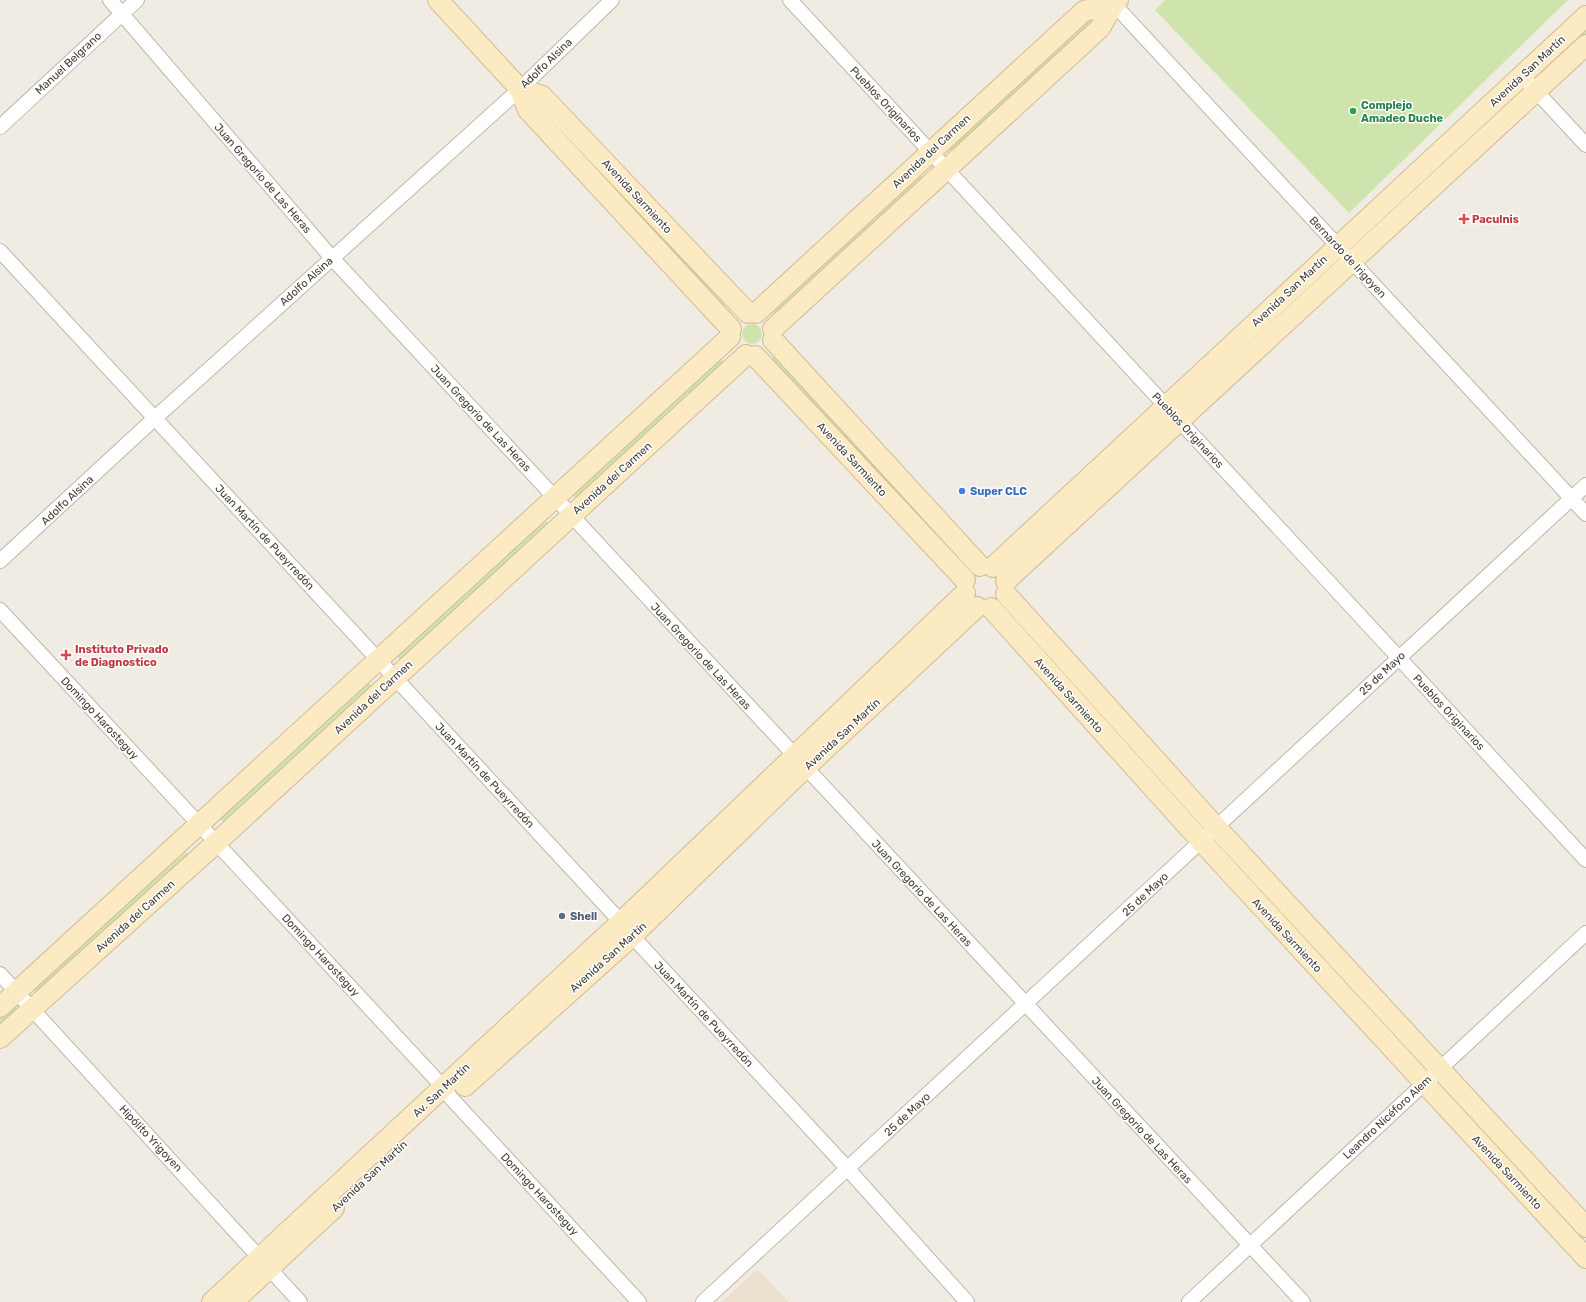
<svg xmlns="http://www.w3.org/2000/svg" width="1586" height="1302" font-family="Rubik,sans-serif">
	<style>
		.education { fill: #eae0cd }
		.green { fill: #cfe4ad }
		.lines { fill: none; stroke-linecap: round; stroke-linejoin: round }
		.street-casing { stroke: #bfb6a9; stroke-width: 16 }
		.secondary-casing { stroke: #cfbc95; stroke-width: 22 }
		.street { stroke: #fff; stroke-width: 14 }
		.secondary { stroke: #fceac2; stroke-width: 20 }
		.leisure-dot { fill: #2e9e5b; stroke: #fff; stroke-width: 1.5 }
		.health-dot { fill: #e0444e; stroke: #fff; stroke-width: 1.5 }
		.shop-dot { fill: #3f7fe0; stroke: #fff; stroke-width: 1.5 }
		.service-dot { fill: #5c6f8a; stroke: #fff; stroke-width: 1.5 }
		.labels { text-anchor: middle; stroke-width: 3; stroke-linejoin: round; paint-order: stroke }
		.street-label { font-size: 11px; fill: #423c34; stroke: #fff }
		.leisure-label { font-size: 11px; font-weight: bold; fill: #27864d; stroke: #fff; text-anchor: start }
		.health-label { font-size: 11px; font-weight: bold; fill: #be3a42; stroke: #fff; text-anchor: start }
		.shop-label { font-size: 11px; font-weight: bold; fill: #366cbe; stroke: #fff; text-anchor: start }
		.service-label { font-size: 11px; font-weight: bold; fill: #4e5e75; stroke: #fff; text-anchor: start }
	</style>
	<rect width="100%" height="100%" fill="#f1ece3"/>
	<path class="education" d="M757 1269 789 1302H722Z"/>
	<g class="green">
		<path d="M1165 0H1568L1349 213 1155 10Z"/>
		<path d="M1095 12 1101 18 953 154 947 148Z"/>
		<path d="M1586 25V36L1544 74 1539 68Z"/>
		<path d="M539 102 726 306 722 309 536 106Z"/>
		<path d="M919 173 924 179 776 315 770 309Z"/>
		<circle cx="752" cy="334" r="10"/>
		<path d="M774 356 960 560 957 563 771 360Z"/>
		<path d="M719 358 725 364 577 500 571 494Z"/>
		<path d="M544 519 550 525 401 661 396 655Z"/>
		<path d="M368 682 374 688 226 824 220 818Z"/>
		<path d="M1226 850 1413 1053 1410 1056 1223 852Z"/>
		<path d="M186 852 191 858 40 994 32 989Z"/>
		<path d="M14 1005 20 1011 0 1029V1018Z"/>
		<path d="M1445 1088 1586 1242V1249L1442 1091Z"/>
	</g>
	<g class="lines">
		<g class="street-casing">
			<g id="street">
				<path d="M110 0 332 258 1303 1302"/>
				<path d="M790 0 1586 860"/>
				<path d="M1110 0 1586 514"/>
				<path d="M1522 76 1586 145"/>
				<path d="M0 127 137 0"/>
				<path d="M0 251 621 922 632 936 847 1168 967 1302"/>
				<path d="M0 561 155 418 520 89 612 0"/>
				<path d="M0 610 444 1088 451 1098 639 1302"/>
				<path d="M0 974 300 1302"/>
				<path d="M703 1302 1586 485"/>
				<path d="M1189 1302 1586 933"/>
			</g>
		</g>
		<g class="secondary-casing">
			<g id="secondary">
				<path d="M438 0 520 89 528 110 731 329"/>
				<path d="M520 89 542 96 748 313"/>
				<path d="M756 313 1084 11 1114 4"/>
				<path d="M773 329 1100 28 1114 4 1118 0"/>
				<path d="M773 340 980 566"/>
				<path d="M755 356 965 580"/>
				<path d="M993 567 1586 16"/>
				<path d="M1006 581 1586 45"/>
				<path d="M1006 594 1216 827 1586 1227"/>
				<path d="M991 608 1201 841 1586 1258"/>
				<path d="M0 1007C244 784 486 559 730 337"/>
				<path d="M0 1038 216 843 746 355"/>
				<path d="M465 1086 632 936 806 767 977 607"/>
				<path d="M212 1302 621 922 965 593"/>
				<path d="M233 1302 334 1208"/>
			</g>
		</g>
		<use href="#street" class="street"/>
		<use href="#secondary" class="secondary"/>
	</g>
	<circle class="leisure-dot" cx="1353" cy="111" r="4"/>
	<g class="health-dot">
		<path d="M1462 213h4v4h4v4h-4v4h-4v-4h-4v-4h4z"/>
		<path d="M64 649h4v4h4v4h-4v4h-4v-4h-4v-4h4z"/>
	</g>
	<circle class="shop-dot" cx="962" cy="491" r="4"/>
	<circle class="service-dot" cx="562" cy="916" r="4"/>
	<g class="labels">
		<g class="street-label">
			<text transform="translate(68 63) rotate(-43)" y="4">Manuel Belgrano</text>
			<text transform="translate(546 63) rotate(-44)" y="4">Adolfo Alsina</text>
			<text transform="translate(1527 71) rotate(-43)" y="4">Avenida San Martín</text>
			<text transform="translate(886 104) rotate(47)" y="4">Pueblos Originarios</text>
			<text transform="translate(931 151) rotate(-43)" y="4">Avenida del Carmen</text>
			<text transform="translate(263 178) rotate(49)" y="4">Juan Gregorio de Las Heras</text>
			<text transform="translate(637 196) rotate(47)" y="4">Avenida Sarmiento</text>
			<text transform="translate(1348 257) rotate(47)" y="4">Bernardo de Irigoyen</text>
			<text transform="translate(306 281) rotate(-42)" y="4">Adolfo Alsina</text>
			<text transform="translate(1289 291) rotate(-43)" y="4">Avenida San Martín</text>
			<text transform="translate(481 418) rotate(47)" y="4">Juan Gregorio de Las Heras</text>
			<text transform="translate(1188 430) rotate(47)" y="4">Pueblos Originarios</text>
			<text transform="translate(852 459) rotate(47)" y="4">Avenida Sarmiento</text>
			<text transform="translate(612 478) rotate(-42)" y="4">Avenida del Carmen</text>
			<text transform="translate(67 500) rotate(-43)" y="4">Adolfo Alsina</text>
			<text transform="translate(265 537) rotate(47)" y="4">Juan Martín de Pueyrredón</text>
			<text transform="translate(701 656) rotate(47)" y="4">Juan Gregorio de Las Heras</text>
			<text transform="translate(1382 673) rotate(-43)" y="4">25 de Mayo</text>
			<text transform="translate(1069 695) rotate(48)" y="4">Avenida Sarmiento</text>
			<text transform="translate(373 697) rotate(-43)" y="4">Avenida del Carmen</text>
			<text transform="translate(1449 712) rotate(47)" y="4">Pueblos Originarios</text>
			<text transform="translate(100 718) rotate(47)" y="4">Domingo Harosteguy</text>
			<text transform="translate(842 734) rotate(-43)" y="4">Avenida San Martín</text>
			<text transform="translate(485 775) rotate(47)" y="4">Juan Martín de Pueyrredón</text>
			<text transform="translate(922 893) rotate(47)" y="4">Juan Gregorio de Las Heras</text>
			<text transform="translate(1145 894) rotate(-43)" y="4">25 de Mayo</text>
			<text transform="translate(135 916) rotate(-42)" y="4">Avenida del Carmen</text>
			<text transform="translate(1287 935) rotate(47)" y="4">Avenida Sarmiento</text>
			<text transform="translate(321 955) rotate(47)" y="4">Domingo Harosteguy</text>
			<text transform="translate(608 957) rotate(-42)" y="4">Avenida San Martín</text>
			<text transform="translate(704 1014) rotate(47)" y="4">Juan Martín de Pueyrredón</text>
			<text transform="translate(441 1090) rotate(-43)" y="4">Av. San Martín</text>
			<text transform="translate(907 1114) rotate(-43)" y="4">25 de Mayo</text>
			<text transform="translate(1387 1117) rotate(-43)" y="4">Leandro Nicéforo Alem</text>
			<text transform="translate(1142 1130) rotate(47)" y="4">Juan Gregorio de Las Heras</text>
			<text transform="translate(151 1138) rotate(47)" y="4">Hipólito Yrigoyen</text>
			<text transform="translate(1507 1172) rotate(47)" y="4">Avenida Sarmiento</text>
			<text transform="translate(369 1176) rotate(-43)" y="4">Avenida San Martín</text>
			<text transform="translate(540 1194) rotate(47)" y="4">Domingo Harosteguy</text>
		</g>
		<g class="leisure-label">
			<text x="1361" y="109">Complejo<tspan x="1361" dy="13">Amadeo Duche</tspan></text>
		</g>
		<g class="health-label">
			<text x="1472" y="223">Paculnis</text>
			<text x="75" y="653">Instituto Privado<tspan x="75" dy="13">de Diagnostico</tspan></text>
		</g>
		<g class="shop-label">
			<text x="970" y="495">Super CLC</text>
		</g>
		<g class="service-label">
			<text x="570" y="920">Shell</text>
		</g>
	</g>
</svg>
